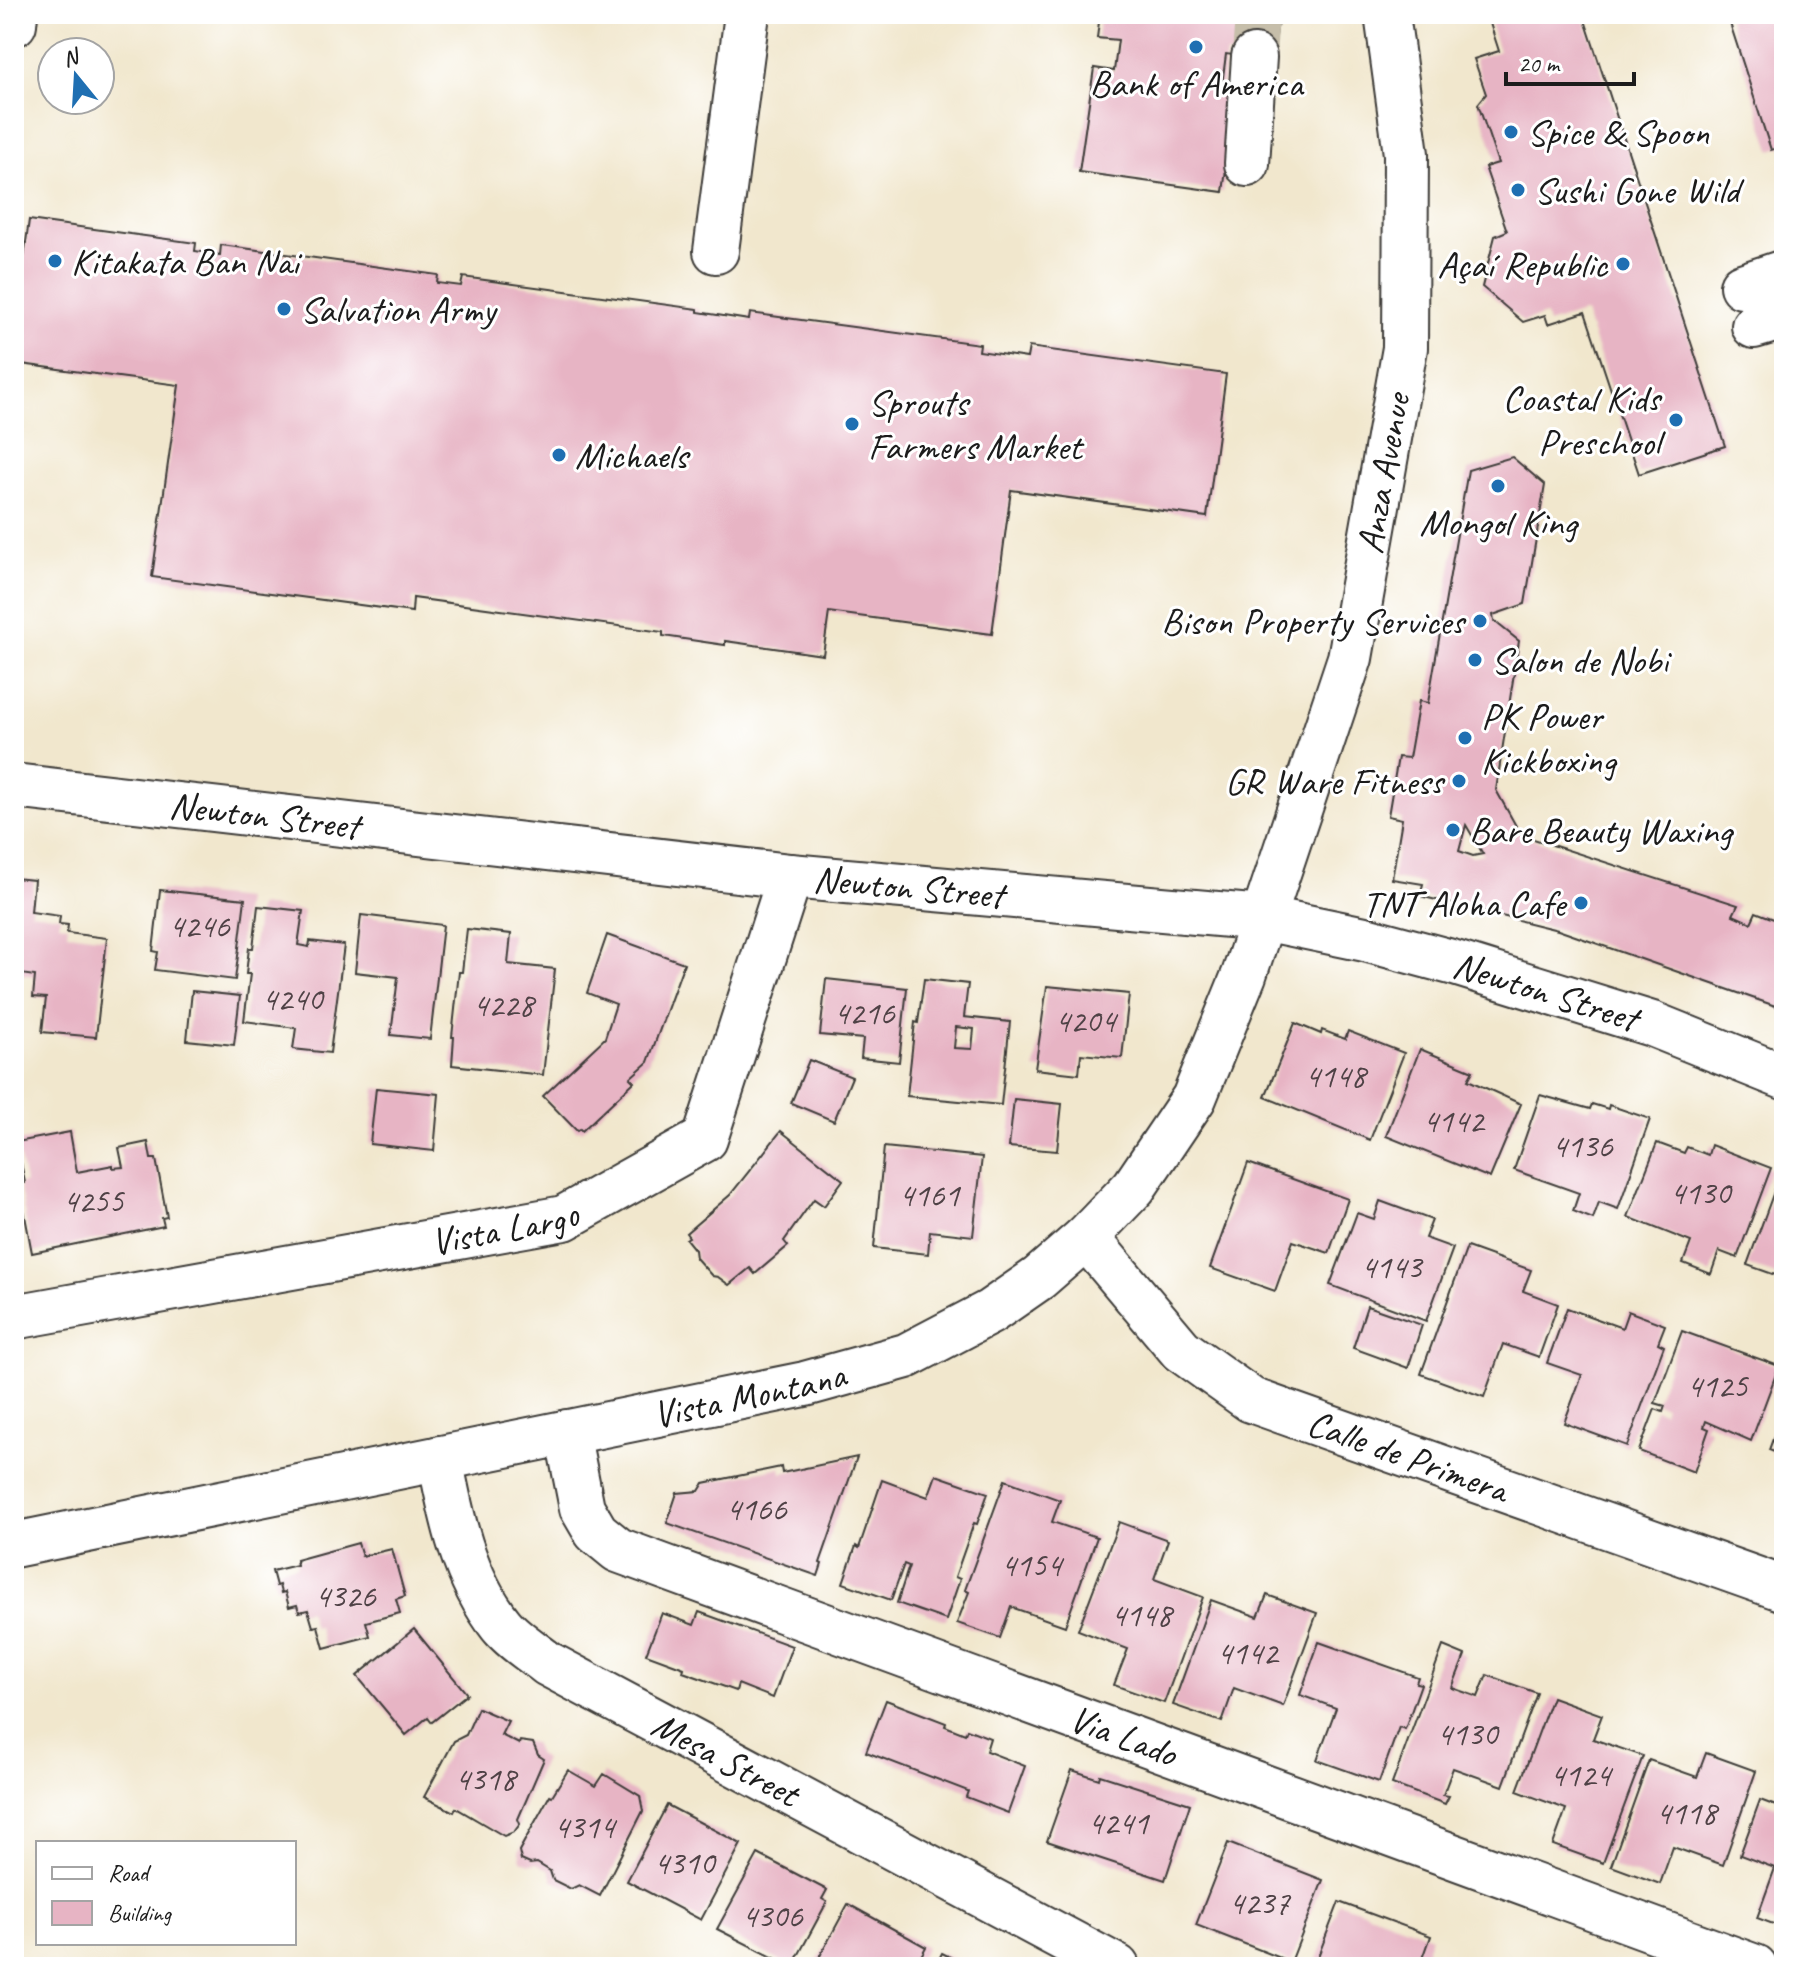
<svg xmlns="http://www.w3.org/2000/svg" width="1798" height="1981" font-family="Caveat,sans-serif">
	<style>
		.building { fill: #e7b4c4; fill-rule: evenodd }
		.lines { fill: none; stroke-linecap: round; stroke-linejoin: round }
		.minor-tunnel { stroke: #c6beaa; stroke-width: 44; stroke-dasharray: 44 22; stroke-linecap: butt }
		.minor-casing { stroke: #3c3a37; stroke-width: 48 }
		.minor { stroke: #fff; stroke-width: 44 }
		.poi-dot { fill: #1f6fb2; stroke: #fff; stroke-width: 3 }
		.labels { text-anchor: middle; stroke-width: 6; stroke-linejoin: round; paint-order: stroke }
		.number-label { font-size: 34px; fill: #4f4246 }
		.poi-label { font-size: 38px; fill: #1c1c1c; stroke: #fff; text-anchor: start }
		.street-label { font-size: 38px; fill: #1c1c1c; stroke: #fff }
	</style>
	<rect width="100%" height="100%" fill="#fff"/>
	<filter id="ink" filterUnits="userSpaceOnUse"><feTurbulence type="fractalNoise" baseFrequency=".0125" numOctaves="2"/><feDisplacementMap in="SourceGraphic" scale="16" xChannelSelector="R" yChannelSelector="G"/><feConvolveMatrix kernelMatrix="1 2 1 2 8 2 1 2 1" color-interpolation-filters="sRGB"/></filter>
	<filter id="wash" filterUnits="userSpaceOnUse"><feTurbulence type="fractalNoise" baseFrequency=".006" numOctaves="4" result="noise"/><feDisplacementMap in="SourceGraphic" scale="32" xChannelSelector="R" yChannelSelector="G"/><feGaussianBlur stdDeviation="1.8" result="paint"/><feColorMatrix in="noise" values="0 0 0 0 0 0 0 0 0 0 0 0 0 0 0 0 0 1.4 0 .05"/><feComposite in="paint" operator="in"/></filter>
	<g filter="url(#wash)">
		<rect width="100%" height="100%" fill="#f1e7cd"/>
		<g id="blocks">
			<g class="building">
				<path d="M1100 14H1279L1273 60 1226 54 1222 85 1237 87 1223 192 1079 172 1094 68 1114 71 1118 40 1097 38Z"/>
				<path d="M1487 14H1583L1725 446 1639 474 1585 312 1548 324 1545 315 1523 322 1482 287 1495 236 1507 231 1485 167 1498 163 1478 104 1486 94 1474 59 1499 51Z"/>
				<path d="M1727 14H1784V146L1771 150Z"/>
				<path d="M29 220 196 243 195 251 220 255 221 245 438 275 437 283 461 286 463 277 698 309V312L749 320 750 313 980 344 979 351 1027 358 1029 347 1226 374 1207 517 1011 490 992 634 829 612 823 655 725 641V645L663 636V632L413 598 412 612 152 577 179 385 14 363V332Z"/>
				<path d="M1512 457 1545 485 1525 604 1493 615 1494 621 1519 641 1496 790 1521 835 1738 905 1733 915 1751 923 1756 912 1784 923V1009L1558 930 1420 896 1423 884 1392 879 1402 819 1388 816 1398 757 1409 758 1419 701 1428 703 1468 470ZM1466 825 1483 854 1473 856 1459 851Z"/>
				<path d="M14 878 34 880 31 912 60 916 59 924 68 925 67 933 107 938 96 1037 42 1032 46 998 33 997 35 976 14 973Z"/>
				<path d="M160 890 245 899 235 980 155 970 158 952 153 951Z"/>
				<path d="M258 906 303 911 298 945 309 947 310 941 344 945 330 1053 293 1049 296 1028 244 1021 250 974H246L249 948H253Z"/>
				<path d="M361 915 443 925 430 1039 391 1035 398 977 355 972Z"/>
				<path d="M467 929 511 934 508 964 555 969 543 1075 452 1065 454 1037H452L459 972H462Z"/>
				<path d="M607 935 684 963 648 1062 630 1078 634 1082 582 1131 580 1129 577 1131 543 1096 605 1038 616 1004 587 993Z"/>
				<path d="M826 979 907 988 899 1062 861 1058 863 1039 820 1035Z"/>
				<path d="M924 979 968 984 964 1017 1010 1022 1001 1105 907 1096 915 1022 918 1023ZM956 1027 974 1029 972 1049 954 1048Z"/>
				<path d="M1047 986 1129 994 1122 1058 1081 1054 1079 1074 1035 1069Z"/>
				<path d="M192 991 240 996 234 1045 187 1040Z"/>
				<path d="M1295 1023 1321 1034 1322 1030 1345 1039 1348 1031 1404 1053 1370 1140 1265 1097Z"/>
				<path d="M1420 1049 1473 1071 1468 1080 1521 1104 1490 1178 1386 1136Z"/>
				<path d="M809 1060 852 1077 834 1121 791 1103Z"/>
				<path d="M376 1088 439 1094 434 1151 370 1144Z"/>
				<path d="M1540 1095 1590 1109 1592 1104 1608 1109 1609 1105 1650 1119 1618 1209 1599 1202 1593 1219 1573 1211 1579 1193 1514 1170Z"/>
				<path d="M1014 1099 1062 1104 1057 1151 1009 1147Z"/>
				<path d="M781 1131 843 1180 824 1206 814 1199 784 1241 788 1246 755 1274 750 1268 729 1285 718 1277 712 1276 696 1258 695 1250 686 1239 689 1237 686 1233 730 1195Z"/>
				<path d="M70 1132 77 1172 113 1165V1168L123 1167 119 1148 148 1142 151 1159H156L167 1217 162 1218 164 1226 32 1253 19 1184 25 1183 17 1142Z"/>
				<path d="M1657 1143 1684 1153 1687 1147 1708 1155 1711 1145 1771 1168 1737 1258 1719 1251 1711 1274 1683 1263 1691 1242 1628 1217Z"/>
				<path d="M884 1147 982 1157 973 1236 930 1231 928 1254 874 1248Z"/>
				<path d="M1248 1163 1348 1199 1329 1253 1293 1241 1275 1291 1210 1268Z"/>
				<path d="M1779 1178 1784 1180V1278L1747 1265Z"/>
				<path d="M1380 1201 1432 1220 1425 1238 1453 1248 1426 1321 1330 1285 1357 1213 1374 1219Z"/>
				<path d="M1467 1247 1531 1270 1523 1291 1558 1304 1539 1357 1503 1344 1484 1397 1421 1374Z"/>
				<path d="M1367 1306 1422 1325 1408 1368 1353 1348Z"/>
				<path d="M1567 1308 1622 1328 1628 1311 1665 1325 1658 1343 1664 1346 1627 1446 1564 1423 1582 1375 1547 1363Z"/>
				<path d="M1682 1331 1779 1366 1751 1441 1706 1421 1704 1427 1709 1429 1694 1472 1639 1451 1655 1409 1663 1412 1665 1406 1655 1403Z"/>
				<path d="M1784 1408V1456L1769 1450Z"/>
				<path d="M857 1457 820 1563 822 1564 818 1576 667 1523 677 1493 699 1491 704 1483 781 1467 782 1473Z"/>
				<path d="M936 1475 988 1493 977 1524 974 1523 955 1577 960 1579 946 1620 897 1603 909 1566 904 1564 891 1600 843 1583 856 1546 859 1548 882 1480 928 1497Z"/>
				<path d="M1005 1480 1060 1500 1052 1522 1097 1537 1065 1626 1011 1607 1000 1638 957 1623 969 1592 965 1590Z"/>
				<path d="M1119 1522 1168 1540 1154 1579 1203 1597 1164 1703 1114 1685 1128 1649 1078 1630Z"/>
				<path d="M358 1543 362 1556 392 1549 405 1596 396 1599 400 1613 366 1622 370 1636 324 1648 318 1626 313 1627 308 1610 299 1612 297 1605 289 1607 285 1592 281 1593 279 1585 276 1586 272 1571 297 1565 296 1560Z"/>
				<path d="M1267 1595 1317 1613 1283 1706 1234 1688 1222 1722 1173 1705 1211 1600 1258 1617Z"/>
				<path d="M699 1612 792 1646 773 1698 738 1684 736 1691 683 1672 684 1668 646 1654 662 1613 694 1625Z"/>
				<path d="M414 1629 467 1694 432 1722 428 1717 406 1735 357 1676Z"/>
				<path d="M1319 1642 1418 1677 1416 1683 1421 1684 1405 1729 1399 1727 1379 1782 1317 1760 1336 1708 1300 1695Z"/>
				<path d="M1443 1646 1465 1655 1452 1688 1478 1697 1487 1675 1537 1693 1503 1786 1453 1768 1443 1795 1449 1796 1445 1804 1392 1784Z"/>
				<path d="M1552 1697 1602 1715 1593 1739 1643 1756 1603 1863 1553 1845 1566 1809 1517 1791Z"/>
				<path d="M886 1700 946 1723 945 1726 965 1734 967 1729 990 1738 986 1751 1025 1766 1008 1813 966 1797 968 1791 866 1752Z"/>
				<path d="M478 1708 508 1721 501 1735 519 1744 520 1741 533 1743 538 1755 544 1759 518 1819 520 1824 514 1832 504 1836 456 1808 454 1812 424 1797 454 1741 466 1735Z"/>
				<path d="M1706 1753 1756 1771 1723 1865 1673 1847 1660 1884 1611 1866 1649 1760 1697 1777Z"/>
				<path d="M568 1770 596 1786 604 1774 640 1796 643 1811 600 1896 579 1885 571 1889 553 1880 550 1871 537 1863 530 1864 521 1860 519 1851 550 1795 552 1796Z"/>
				<path d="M1072 1770 1099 1779 1100 1775 1190 1804 1165 1880 1047 1841Z"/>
				<path d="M1760 1800 1784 1809V1928L1757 1918 1775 1868 1740 1855Z"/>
				<path d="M667 1805 741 1844 701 1920 627 1881Z"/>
				<path d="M1228 1843 1323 1880 1291 1962 1196 1925Z"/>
				<path d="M758 1854 827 1890 822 1899 827 1902 792 1967 717 1929Z"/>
				<path d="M1339 1902 1431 1936 1420 1967H1314Z"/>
				<path d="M848 1904 926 1947 915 1967H814Z"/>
				<path d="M942 1953 970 1967H935Z"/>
			</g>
		</g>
	</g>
	<g filter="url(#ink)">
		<use href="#blocks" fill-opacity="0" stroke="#3c3a37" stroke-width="2"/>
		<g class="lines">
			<path class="minor-tunnel" d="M1254 57 1257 14"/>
			<g class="minor-casing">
				<g id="minor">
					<path d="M14 24 15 14"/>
					<path d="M1247 164 1254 57"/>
					<path d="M716 251 747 14"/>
					<path d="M1742 286 1784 272"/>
					<path d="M1754 326 1784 317"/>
					<path id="s1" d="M14 786 790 876 1263 918 1365 939 1455 963 1652 1024 1784 1077"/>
					<path id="s2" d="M1086 1237 1181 1350 1251 1400 1784 1589"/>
					<path id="s3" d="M14 1317 564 1218 705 1139 790 876"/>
					<path id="s4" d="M567 1432 582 1508 596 1532 618 1550 1755 1967"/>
					<path id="s5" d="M440 1458C451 1516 463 1577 501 1625 513 1640 533 1652 548 1664L1117 1967"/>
					<path id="s6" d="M14 1545 805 1384 906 1356 990 1312 1039 1278 1086 1237 1134 1187 1194 1098 1244 975 1350 658 1405 348 1406 154 1387 14"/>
				</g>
			</g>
			<use href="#minor" class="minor"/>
		</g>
	</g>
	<g class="poi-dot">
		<circle cx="1196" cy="47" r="8"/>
		<circle cx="1511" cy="132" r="8"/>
		<circle cx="1518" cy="190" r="8"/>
		<circle cx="55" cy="261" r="8"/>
		<circle cx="1623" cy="264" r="8"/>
		<circle cx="284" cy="309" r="8"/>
		<circle cx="1676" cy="420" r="8"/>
		<circle cx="852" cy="424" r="8"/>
		<circle cx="559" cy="455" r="8"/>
		<circle cx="1498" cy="486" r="8"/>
		<circle cx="1480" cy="621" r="8"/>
		<circle cx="1475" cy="660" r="8"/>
		<circle cx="1465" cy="738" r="8"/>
		<circle cx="1459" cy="781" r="8"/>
		<circle cx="1453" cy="830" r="8"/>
		<circle cx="1581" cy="903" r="8"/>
	</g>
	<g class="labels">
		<g class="number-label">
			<text x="199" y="937">4246</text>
			<text x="292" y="1010">4240</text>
			<text x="503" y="1016">4228</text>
			<text x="864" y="1024">4216</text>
			<text x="1085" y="1032">4204</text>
			<text x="1335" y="1087">4148</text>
			<text x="1453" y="1132">4142</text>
			<text x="1582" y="1157">4136</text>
			<text x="1700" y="1204">4130</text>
			<text x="929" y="1206">4161</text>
			<text x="93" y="1212">4255</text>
			<text x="1391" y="1278">4143</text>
			<text x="1717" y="1397">4125</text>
			<text x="756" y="1520">4166</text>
			<text x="1031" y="1576">4154</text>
			<text x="345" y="1607">4326</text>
			<text x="1141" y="1626">4148</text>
			<text x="1247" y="1664">4142</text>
			<text x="1467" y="1745">4130</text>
			<text x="1580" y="1786">4124</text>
			<text x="485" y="1790">4318</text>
			<text x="1686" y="1824">4118</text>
			<text x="1118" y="1834">4241</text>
			<text x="584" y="1838">4314</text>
			<text x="684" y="1874">4310</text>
			<text x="1259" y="1914">4237</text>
			<text x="772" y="1927">4306</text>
		</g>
		<g class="poi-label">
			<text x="1196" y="96" text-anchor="middle">Bank of America</text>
			<text x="1527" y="145">Spice &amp; Spoon</text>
			<text x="1534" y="203">Sushi Gone Wild</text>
			<text x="71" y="274">Kitakata Ban Nai</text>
			<text x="1607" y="277" text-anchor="end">Açaí Republic</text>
			<text x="300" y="322">Salvation Army</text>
			<text x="1660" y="411" text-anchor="end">Coastal Kids<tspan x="1660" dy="44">Preschool</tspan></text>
			<text x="868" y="415">Sprouts<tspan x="868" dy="44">Farmers Market</tspan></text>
			<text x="575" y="468">Michaels</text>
			<text x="1498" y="535" text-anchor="middle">Mongol King</text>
			<text x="1464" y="634" text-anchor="end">Bison Property Services</text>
			<text x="1491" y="673">Salon de Nobi</text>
			<text x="1481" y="729">PK Power<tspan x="1481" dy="44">Kickboxing</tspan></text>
			<text x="1443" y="794" text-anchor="end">GR Ware Fitness</text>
			<text x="1469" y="843">Bare Beauty Waxing</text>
			<text x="1565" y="916" text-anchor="end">TNT Aloha Cafe</text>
		</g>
		<g class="street-label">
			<text dy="13" stroke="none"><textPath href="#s6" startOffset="1960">Anza Avenue</textPath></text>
			<text dy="13" stroke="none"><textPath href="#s1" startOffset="252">Newton Street</textPath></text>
			<text dy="13" stroke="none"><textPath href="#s1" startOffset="900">Newton Street</textPath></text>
			<text dy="13" stroke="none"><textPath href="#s1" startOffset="1548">Newton Street</textPath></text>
			<text dy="13" stroke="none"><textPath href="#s3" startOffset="498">Vista Largo</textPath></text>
			<text dy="13" stroke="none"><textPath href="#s6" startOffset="750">Vista Montana</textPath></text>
			<text dy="13" stroke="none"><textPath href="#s2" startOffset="400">Calle de Primera</textPath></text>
			<text dy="13" stroke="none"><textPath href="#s4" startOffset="672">Via Lado</textPath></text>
			<text dy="13" stroke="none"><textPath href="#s5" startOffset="442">Mesa Street</textPath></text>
		</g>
	</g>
	<rect width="1798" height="1981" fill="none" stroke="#fff" stroke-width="48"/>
	<rect x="36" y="1841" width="260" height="104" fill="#ffffff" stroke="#a4a4a4" stroke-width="2"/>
	<rect x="52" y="1867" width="40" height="12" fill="#ffffff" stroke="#a4a4a4" stroke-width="2"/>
	<text x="108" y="1881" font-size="24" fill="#1c1c1c">Road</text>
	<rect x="52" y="1901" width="40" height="24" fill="#e7b4c4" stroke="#a4a4a4" stroke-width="2"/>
	<text x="108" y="1921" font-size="24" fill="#1c1c1c">Building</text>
	<g transform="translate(76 76) rotate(342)"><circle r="38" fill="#ffffff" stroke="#a4a4a4" stroke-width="2"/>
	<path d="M0-6L14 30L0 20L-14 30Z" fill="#1f6fb2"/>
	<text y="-12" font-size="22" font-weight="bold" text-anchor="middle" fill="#1c1c1c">N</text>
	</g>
	<path d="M1506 72v12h128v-12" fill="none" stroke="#1c1c1c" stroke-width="4"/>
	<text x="1518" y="72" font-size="24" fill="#1c1c1c" stroke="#ffffff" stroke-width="6" paint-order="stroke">20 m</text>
</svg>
